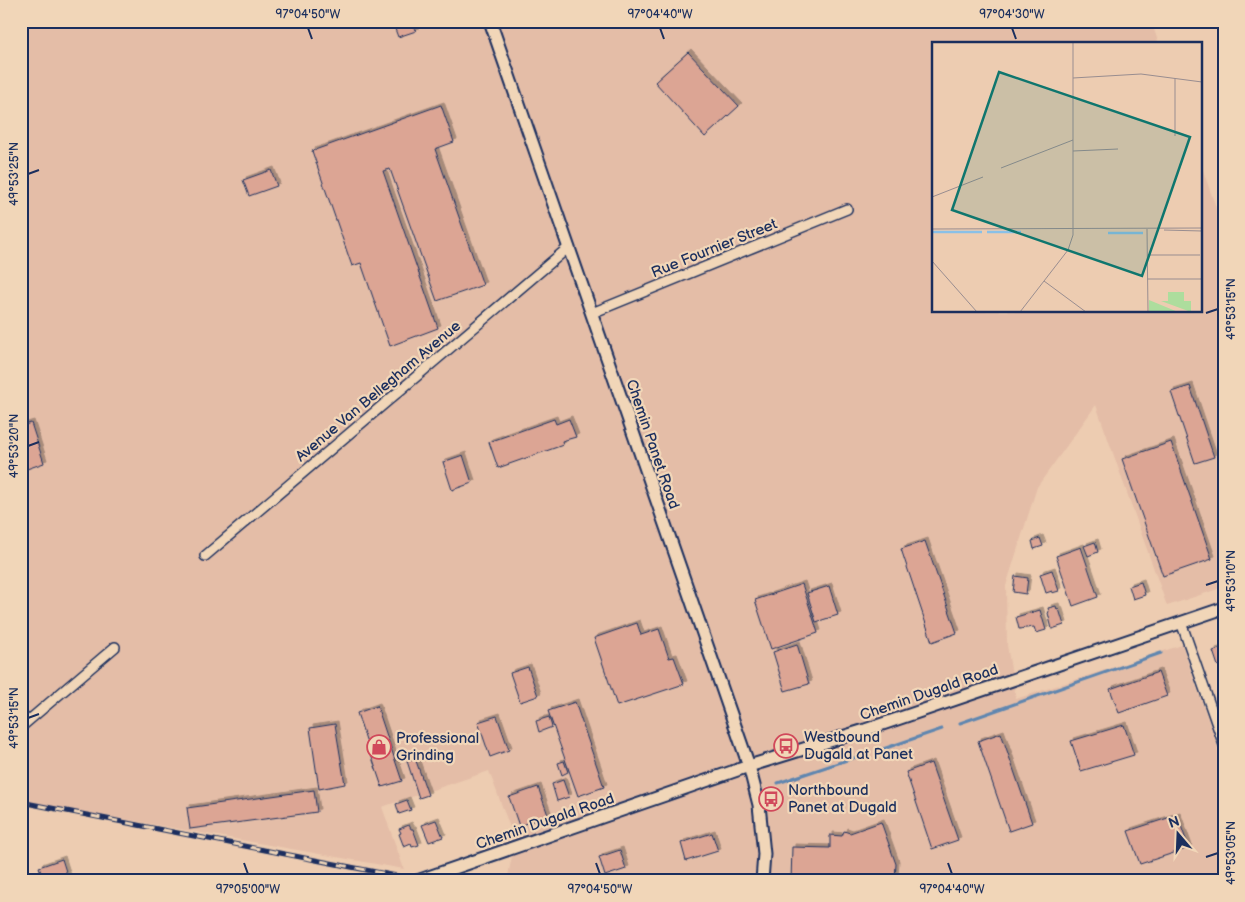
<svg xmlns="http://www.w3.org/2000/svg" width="1245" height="902" font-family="'Balsamiq Sans',sans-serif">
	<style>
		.built { fill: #e4bda7 }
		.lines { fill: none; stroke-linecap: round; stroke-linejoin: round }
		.stream { stroke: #5e86b0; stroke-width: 3 }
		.building { fill: #dca594; stroke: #1b2f5e; filter: url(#shadow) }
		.minor-casing { stroke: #1b2f5e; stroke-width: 12 }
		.tertiary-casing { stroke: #1b2f5e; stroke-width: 15 }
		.minor { stroke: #f1d6b8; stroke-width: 9 }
		.tertiary { stroke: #f1d6b8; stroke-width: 11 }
		.rail-casing { stroke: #1b2f5e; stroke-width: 5 }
		.rail { stroke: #f1d6b8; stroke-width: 3; stroke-dasharray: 9; stroke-linecap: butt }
		.ticks { fill: none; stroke: #1b2f5e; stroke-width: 2 }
		.labels { text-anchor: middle; stroke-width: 4.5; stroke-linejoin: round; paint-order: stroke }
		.street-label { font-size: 15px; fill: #1b2f5e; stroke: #f1d6b8 }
		.poi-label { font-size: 15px; fill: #1b2f5e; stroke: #f1d6b8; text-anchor: start }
		.inset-river { fill: none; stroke: #8ac0e7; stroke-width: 2.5 }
		.inset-road { fill: none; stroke: #998d90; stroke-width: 1 }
		.view { fill: #0f766e; fill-opacity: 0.15; stroke: #0f766e; stroke-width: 2.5 }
		.inset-edge { fill: none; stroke: #1b2f5e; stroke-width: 2.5 }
		.neatline { fill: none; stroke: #1b2f5e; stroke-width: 2 }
		.ticks-label { font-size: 12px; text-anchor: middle; fill: #1b2f5e }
	</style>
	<defs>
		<filter id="shadow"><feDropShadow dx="3" dy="-3" stdDeviation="0" flood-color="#0004"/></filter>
	</defs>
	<rect width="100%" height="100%" fill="#edccb1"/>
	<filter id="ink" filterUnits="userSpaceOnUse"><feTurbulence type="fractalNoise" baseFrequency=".02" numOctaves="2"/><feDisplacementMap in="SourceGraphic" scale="10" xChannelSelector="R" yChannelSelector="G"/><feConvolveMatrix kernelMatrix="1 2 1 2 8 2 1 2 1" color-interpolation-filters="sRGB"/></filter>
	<g filter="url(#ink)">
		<path class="built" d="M21 21H1151L1159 44H934V311H1201V165L1224 230V587L1167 606 1096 405 1037 487 1006 586 1007 645 1016 699 1182 645 1224 765V881H507L515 841 489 771 382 807 404 869 21 801Z"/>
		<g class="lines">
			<g class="stream">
				<path d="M960 723 1161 653"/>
				<path d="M877 751 942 729"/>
				<path d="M778 783 859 756"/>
			</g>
		</g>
		<g class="building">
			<path d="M392 21H412L416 31 398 37Z"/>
			<path d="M688 52 739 106 705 137 655 82Z"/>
			<path d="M441 105 454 142 435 149 483 285 437 301 390 169 383 171 438 328 390 346 361 263 352 266 312 151Z"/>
			<path d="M271 170 277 186 249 196 243 180Z"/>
			<path d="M1190 386 1214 457 1195 463 1171 392Z"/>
			<path d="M554 419 556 424 569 419 576 437 562 441 563 445 498 468 489 442Z"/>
			<path d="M31 423 44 463 21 471V426Z"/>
			<path d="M1171 442 1212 559 1163 576 1122 459Z"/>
			<path d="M463 455 472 483 452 490 443 462Z"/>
			<path d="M1040 538 1043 546 1034 549 1032 541Z"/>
			<path d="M925 541 957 633 932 642 901 549Z"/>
			<path d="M1095 542 1098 552 1088 556 1084 546Z"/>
			<path d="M1081 547 1098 597 1073 606 1056 556Z"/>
			<path d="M1052 570 1059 591 1052 593V591L1046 593 1040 574Z"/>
			<path d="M1015 576 1028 578 1026 594 1013 592Z"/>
			<path d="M1141 582 1145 595 1133 599 1129 586Z"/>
			<path d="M802 584 818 633 771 649 755 600Z"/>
			<path d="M829 586 838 615 816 622 807 593Z"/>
			<path d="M1056 606 1057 610 1059 609 1064 625 1052 629 1048 613 1049 612 1048 608Z"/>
			<path d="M1040 610 1046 630 1036 633 1034 627 1019 629 1016 617Z"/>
			<path d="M637 623 641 635 659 629 669 658 674 657 684 684 617 706 594 638Z"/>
			<path d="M797 644 809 684 785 691 773 652Z"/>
			<path d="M1224 647V664L1218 666 1213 651Z"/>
			<path d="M528 667 538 696 520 702 510 673Z"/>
			<path d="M1158 672 1167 696 1119 713 1110 689Z"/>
			<path d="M575 702 604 787 578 796 548 711Z"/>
			<path d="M377 706 402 781 382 787 357 713Z"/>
			<path d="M497 716 509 750 490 757 478 722Z"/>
			<path d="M549 717 552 727 539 732 536 721Z"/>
			<path d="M335 724 345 784 319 789 310 728Z"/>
			<path d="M1124 725 1134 755 1081 771 1071 741Z"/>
			<path d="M1001 733 1032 823 1009 831 978 741Z"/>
			<path d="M415 758 428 795 419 798 407 761Z"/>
			<path d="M564 761 568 772 562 775 558 763Z"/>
			<path d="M931 763 958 840 932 849 906 772Z"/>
			<path d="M563 780 569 797 557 801 552 784Z"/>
			<path d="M538 787 548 815 519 826 509 797Z"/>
			<path d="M314 790 317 812 190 829 187 808Z"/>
			<path d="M407 800 411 810 399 814 396 804Z"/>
			<path d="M1177 815 1189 848 1140 864 1128 831Z"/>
			<path d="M436 820 443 837 429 842 422 825Z"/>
			<path d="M881 822 896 864 895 880 906 881H791L792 847 830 848V835L842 836 844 831 850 833Z"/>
			<path d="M409 825 411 829H413L419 845 412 847 411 844 404 847 399 834 401 833 399 829Z"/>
			<path d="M712 833 718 851 686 861 681 843Z"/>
			<path d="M620 850 626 869 605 876 599 857Z"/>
			<path d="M62 859 69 881H44L39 867Z"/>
		</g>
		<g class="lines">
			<g class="minor-casing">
				<g id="minor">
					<path d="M592 313 847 209"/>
					<path d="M205 556 569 247"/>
					<path d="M1181 622 1224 745"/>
					<path d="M21 727 115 647"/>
				</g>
			</g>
			<g class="tertiary-casing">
				<g id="tertiary">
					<path d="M490 21 749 766 759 805 764 854 762 881"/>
					<path d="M417 881 749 766 865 730 1224 608"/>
				</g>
			</g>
			<use href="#minor" class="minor"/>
			<use href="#tertiary" class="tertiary"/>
			<g class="rail-casing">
				<path id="rail" d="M21 802 422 881"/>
			</g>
			<use href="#rail" class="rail"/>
		</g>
	</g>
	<path class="ticks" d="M308 28 312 39M660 28 664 39M1012 28 1016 39M28 174 39 170M1206 313 1218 309M28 446 39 442M1206 585 1218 581M28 718 39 714M1206 857 1218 853M244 863 248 874M596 863 600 874M948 863 952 874"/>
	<defs>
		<g id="bus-ring" transform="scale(1.25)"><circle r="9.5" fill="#f1d6b8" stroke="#d1495b" stroke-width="1.5"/><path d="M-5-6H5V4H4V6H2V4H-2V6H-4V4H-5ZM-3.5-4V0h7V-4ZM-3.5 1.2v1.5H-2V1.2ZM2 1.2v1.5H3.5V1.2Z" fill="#d1495b"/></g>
		<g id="shop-ring" transform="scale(1.25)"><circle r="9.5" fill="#f1d6b8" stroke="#d1495b" stroke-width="1.5"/><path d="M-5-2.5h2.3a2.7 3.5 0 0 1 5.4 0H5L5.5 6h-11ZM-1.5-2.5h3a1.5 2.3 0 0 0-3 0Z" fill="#d1495b"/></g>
	</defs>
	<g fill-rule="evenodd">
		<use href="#bus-ring" x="786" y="746"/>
		<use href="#shop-ring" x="379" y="747"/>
		<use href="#bus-ring" x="771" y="799"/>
	</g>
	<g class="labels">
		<g class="street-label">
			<text transform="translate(714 248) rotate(-22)" y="5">Rue Fournier Street</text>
			<text transform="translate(378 391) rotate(-40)" y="5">Avenue Van Bellegham Avenue</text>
			<text transform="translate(653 444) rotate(71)" y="5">Chemin Panet Road</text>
			<text transform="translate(929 692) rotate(-19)" y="5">Chemin Dugald Road</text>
			<text transform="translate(545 821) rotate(-19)" y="5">Chemin Dugald Road</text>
		</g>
		<g class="poi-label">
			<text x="804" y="742">Westbound<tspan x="804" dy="17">Dugald at Panet</tspan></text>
			<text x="396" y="743">Professional<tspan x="396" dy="17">Grinding</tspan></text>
			<text x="788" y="795">Northbound<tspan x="788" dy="17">Panet at Dugald</tspan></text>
		</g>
	</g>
	<g transform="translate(932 42)">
		<rect width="270" height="270" fill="#edccb1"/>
		<path d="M236 250H252V259H259V270L229 259H236ZM217 258 246 270H217Z" fill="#addd9d"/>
		<path class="inset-river" d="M0 190H50M55 190H89M176 191H211"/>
		<path class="inset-road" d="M141 36 209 32 270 40M243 36V94M141 109 186 107M69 126 141 98M0 155 51 135M0 187 270 186M215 187 216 270M232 188 270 189M215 213H268M0 219 45 270M215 237H269M112 239 154 270M88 270 136 208 141 193V0"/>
		<path class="view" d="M67 30 258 95 210 234 20 168Z"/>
		<rect width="270" height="270" class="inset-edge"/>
	</g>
	<rect width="1245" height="902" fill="none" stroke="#f1d6b8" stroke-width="55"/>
	<g transform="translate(1178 834) rotate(341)" stroke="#f1d6b8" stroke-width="4" paint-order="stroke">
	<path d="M0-4L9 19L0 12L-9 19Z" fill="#1b2f5e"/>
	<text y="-8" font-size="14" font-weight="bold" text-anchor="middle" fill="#1b2f5e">N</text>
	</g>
	<rect x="28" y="28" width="1190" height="846" class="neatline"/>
	<g class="ticks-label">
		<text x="308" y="18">97°04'50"W</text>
		<text x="660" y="18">97°04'40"W</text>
		<text x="1012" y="18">97°04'30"W</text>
		<text transform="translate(14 174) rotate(-90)" y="4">49°53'25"N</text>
		<text transform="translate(1231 309) rotate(-90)" y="4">49°53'15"N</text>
		<text transform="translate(14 446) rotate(-90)" y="4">49°53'20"N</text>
		<text transform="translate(1231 581) rotate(-90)" y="4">49°53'10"N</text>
		<text transform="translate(14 718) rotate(-90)" y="4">49°53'15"N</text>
		<text transform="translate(1231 853) rotate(-90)" y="4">49°53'05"N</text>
		<text x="248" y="893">97°05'00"W</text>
		<text x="600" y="893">97°04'50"W</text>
		<text x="952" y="893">97°04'40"W</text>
	</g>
</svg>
